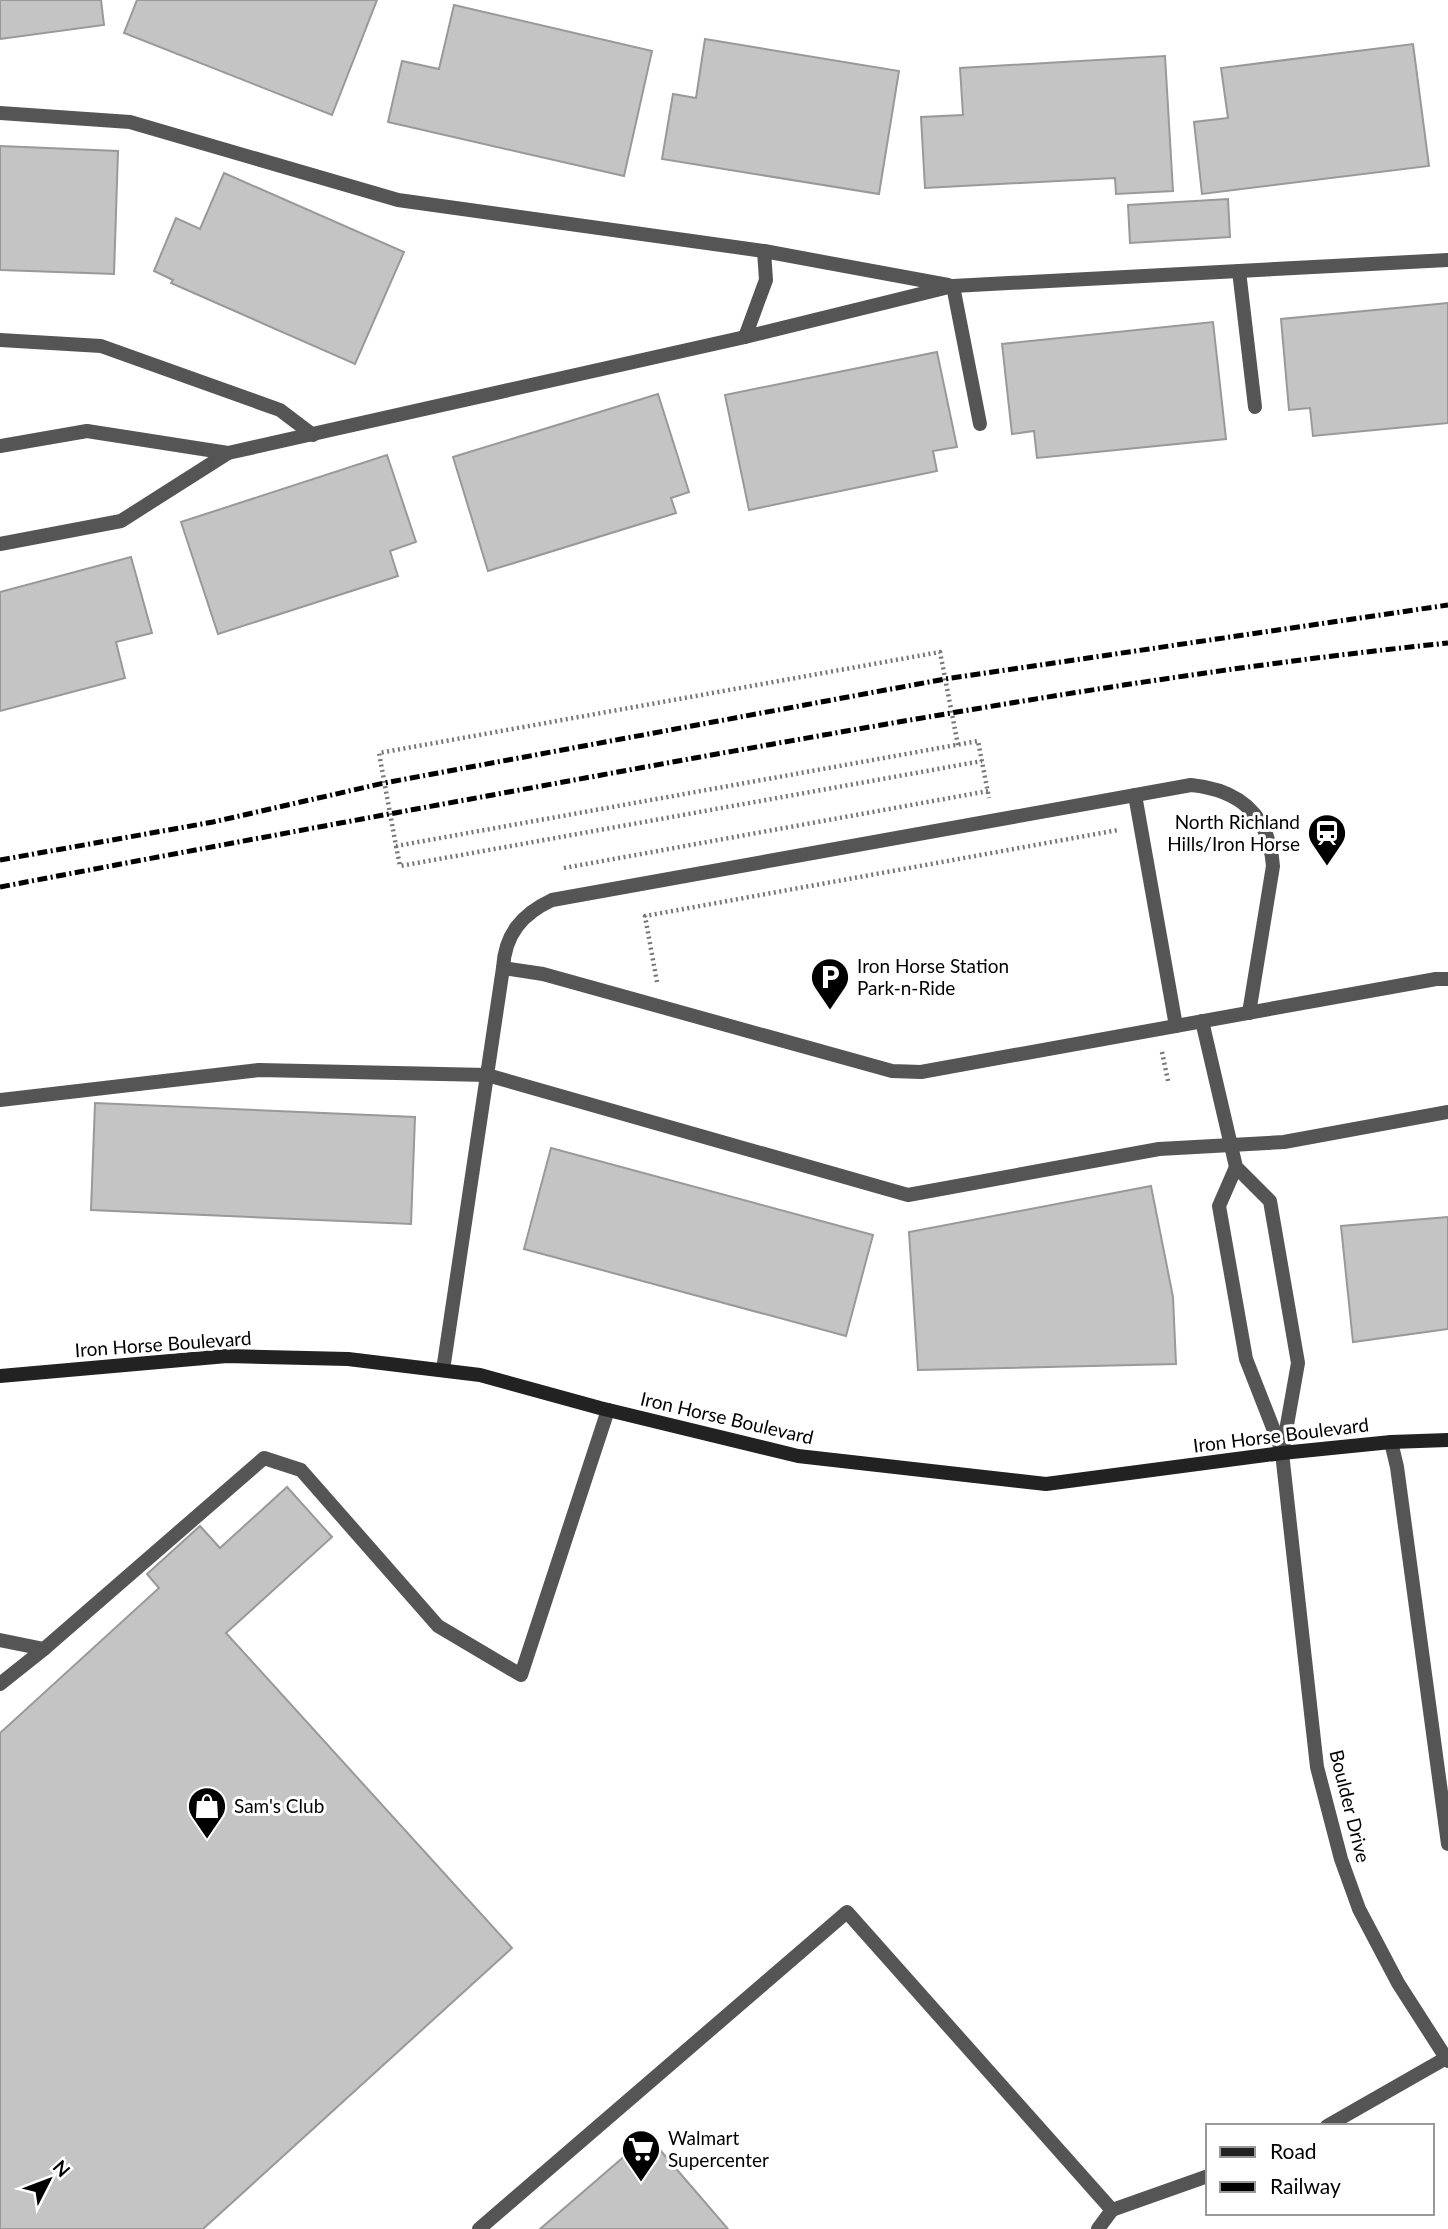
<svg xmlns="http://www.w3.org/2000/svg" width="1448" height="2229" font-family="Lato,sans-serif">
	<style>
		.building { fill: #c4c4c4; stroke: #999; stroke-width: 2 }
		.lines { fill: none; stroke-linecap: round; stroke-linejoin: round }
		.path { stroke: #777; stroke-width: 4.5; stroke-dasharray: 2 3.5; stroke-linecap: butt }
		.lane { stroke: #555; stroke-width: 14 }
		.street { stroke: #555; stroke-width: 14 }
		.secondary { stroke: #222; stroke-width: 14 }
		.rail { stroke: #000; stroke-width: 5; stroke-dasharray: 10 3.5 2 3.5; stroke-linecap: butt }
		.labels { text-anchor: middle; stroke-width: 6; stroke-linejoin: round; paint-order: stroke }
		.poi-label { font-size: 19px; fill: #000; stroke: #fff; text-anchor: start }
		.street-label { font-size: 19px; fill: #000; stroke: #fff }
	</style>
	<rect width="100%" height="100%" fill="#fff"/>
	<g class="building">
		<path d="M0 0H101L104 25 0 39Z"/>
		<path d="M137 0H377L332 115 124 33Z"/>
		<path d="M454 5 652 51 624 176 388 122 402 61 439 69Z"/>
		<path d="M705 39 899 71 879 194 662 159 673 94 696 98Z"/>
		<path d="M1413 44 1429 166 1202 194 1194 122 1228 118 1221 68Z"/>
		<path d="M1165 56 1173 191 1116 194 1115 178 925 188 921 117 963 115 960 68Z"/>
		<path d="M0 146 118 151 114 274 0 270Z"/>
		<path d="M224 173 404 252 355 364 171 283 173 280 154 271 176 218 200 229Z"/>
		<path d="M1228 199 1230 237 1130 243 1128 205Z"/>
		<path d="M1448 303V423L1313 436 1310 408 1289 410 1281 319Z"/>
		<path d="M1213 322 1226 439 1037 458 1034 431 1012 434 1002 344Z"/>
		<path d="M937 352 957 447 933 451 937 471 749 510 725 395Z"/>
		<path d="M658 394 689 492 671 498 676 513 488 571 453 457Z"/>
		<path d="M387 455 416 542 390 551 398 576 218 634 181 522Z"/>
		<path d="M131 557 152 633 116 642 125 678 0 711V592Z"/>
		<path d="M95 1103 415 1117 411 1224 91 1210Z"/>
		<path d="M551 1148 873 1235 846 1336 524 1249Z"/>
		<path d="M1151 1186 1173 1297 1176 1364 918 1370 909 1232Z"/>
		<path d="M1448 1217V1329L1353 1342 1341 1226Z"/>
		<path d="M287 1487 332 1537 226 1633 512 1948 203 2229H0V1733L159 1588 147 1574 200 1526 220 1548Z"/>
		<path d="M648 2136 728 2229H540Z"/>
	</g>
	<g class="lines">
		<g class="path">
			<path d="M958 745 940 652 379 753 396 846C590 811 784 776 978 741L989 798"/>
			<path d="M396 846 400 866 982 761"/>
			<path d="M564 868 988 791"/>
			<path d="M657 982 645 916 1118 830"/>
			<path d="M1162 1052 1168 1081"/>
		</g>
		<g class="lane">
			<path d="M0 113 130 122 398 200 764 251 948 285"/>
			<path d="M1239 271 1255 407"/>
			<path d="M953 286 980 424"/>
			<path d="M745 337 766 280 764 251"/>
			<path d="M0 340 101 346 280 410 313 435"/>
			<path d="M0 446 87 431 228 453"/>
			<path d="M0 544 121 521 228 453 745 337 953 286 1448 260"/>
			<path d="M1135 795 1176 1026"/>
			<path d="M503 968C505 934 522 914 552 900L1191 785C1241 790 1269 816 1273 866L1249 1013"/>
			<path d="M1202 1021 1236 1167 1270 1201 1298 1363 1282 1453"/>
			<path d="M0 1100 259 1070 487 1075 908 1195 1159 1149 1284 1142 1448 1112"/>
			<path d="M1236 1167 1219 1206 1246 1359 1282 1451"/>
			<path d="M443 1370 503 968 543 974 892 1071 921 1072 1436 979H1448"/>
			<path d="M1391 1442 1397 1467 1448 1844"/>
			<path d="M0 1640 44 1649 264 1458 301 1470 438 1626 521 1675 608 1410"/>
			<path d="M0 1684 44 1649"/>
			<path d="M1327 2126 1446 2058"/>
			<path d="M479 2229 847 1912 1112 2210 1208 2176"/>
			<path d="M1098 2229 1112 2210"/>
		</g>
		<path class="street" d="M1282 1453 1317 1767 1341 1859 1359 1909 1398 1983 1448 2061"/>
		<path class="secondary" d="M0 1376 227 1356 348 1359 480 1375 600 1408 798 1456 1046 1484 1282 1453 1391 1442 1448 1440"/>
		<g class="rail">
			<path d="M0 860 213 822 384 783 945 679 1448 605"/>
			<path d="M0 887C230 843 459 801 689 759 941 714 1193 669 1448 643"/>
		</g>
	</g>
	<defs>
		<g id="station-pin" transform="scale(2.0125)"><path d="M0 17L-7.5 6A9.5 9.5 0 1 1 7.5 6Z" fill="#000" stroke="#fff"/><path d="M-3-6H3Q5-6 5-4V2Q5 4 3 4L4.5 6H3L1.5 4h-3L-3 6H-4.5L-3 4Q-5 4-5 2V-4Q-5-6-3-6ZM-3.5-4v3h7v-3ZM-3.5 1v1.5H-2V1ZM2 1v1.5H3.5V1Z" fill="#fff"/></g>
		<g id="parking-pin" transform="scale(2.0125)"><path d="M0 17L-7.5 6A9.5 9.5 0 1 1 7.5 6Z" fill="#000" stroke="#fff"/><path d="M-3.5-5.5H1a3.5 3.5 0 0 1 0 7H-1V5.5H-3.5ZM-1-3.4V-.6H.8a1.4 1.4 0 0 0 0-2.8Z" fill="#fff"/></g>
		<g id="shop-pin" transform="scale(2.0125)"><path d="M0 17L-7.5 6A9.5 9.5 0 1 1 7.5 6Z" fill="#000" stroke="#fff"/><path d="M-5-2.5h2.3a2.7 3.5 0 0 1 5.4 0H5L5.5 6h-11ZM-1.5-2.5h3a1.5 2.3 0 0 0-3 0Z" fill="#fff"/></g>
		<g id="supermarket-pin" transform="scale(2.0125)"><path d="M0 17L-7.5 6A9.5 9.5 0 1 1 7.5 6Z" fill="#000" stroke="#fff"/><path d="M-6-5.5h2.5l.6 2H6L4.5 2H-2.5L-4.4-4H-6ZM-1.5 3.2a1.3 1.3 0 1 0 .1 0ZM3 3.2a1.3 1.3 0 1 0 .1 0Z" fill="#fff"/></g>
	</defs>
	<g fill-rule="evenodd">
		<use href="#station-pin" x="1327" y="833"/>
		<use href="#parking-pin" x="830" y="977"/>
		<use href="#shop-pin" x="207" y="1806"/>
		<use href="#supermarket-pin" x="641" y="2149"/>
	</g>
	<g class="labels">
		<g class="poi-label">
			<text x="1300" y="829" text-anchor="end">North Richland<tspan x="1300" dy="22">Hills/Iron Horse</tspan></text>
			<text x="857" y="973">Iron Horse Station<tspan x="857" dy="22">Park-n-Ride</tspan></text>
			<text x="234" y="1813">Sam's Club</text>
			<text x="668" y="2145">Walmart<tspan x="668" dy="22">Supercenter</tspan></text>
		</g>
		<g class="street-label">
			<text transform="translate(163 1344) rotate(-4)" y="7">Iron Horse Boulevard</text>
			<text transform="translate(727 1418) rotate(13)" y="7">Iron Horse Boulevard</text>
			<text transform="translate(1281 1435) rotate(-7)" y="7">Iron Horse Boulevard</text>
			<text transform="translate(1350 1806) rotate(76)" y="7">Boulder Drive</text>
		</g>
	</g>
	<rect x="1206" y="2124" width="228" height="91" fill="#ffffff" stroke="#999999" stroke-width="2"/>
	<rect x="1220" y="2147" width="35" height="10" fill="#222222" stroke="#999999" stroke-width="2"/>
	<text x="1270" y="2159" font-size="21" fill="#000000">Road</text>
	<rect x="1220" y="2182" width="35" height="10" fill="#000000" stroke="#999999" stroke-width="2"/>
	<text x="1270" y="2194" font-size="21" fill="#000000">Railway</text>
	<g transform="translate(49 2180) rotate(48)" stroke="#ffffff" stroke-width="5" paint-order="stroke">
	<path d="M0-5L12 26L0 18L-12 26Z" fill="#000000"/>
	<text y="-10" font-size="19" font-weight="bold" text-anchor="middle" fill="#000000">N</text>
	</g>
</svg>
